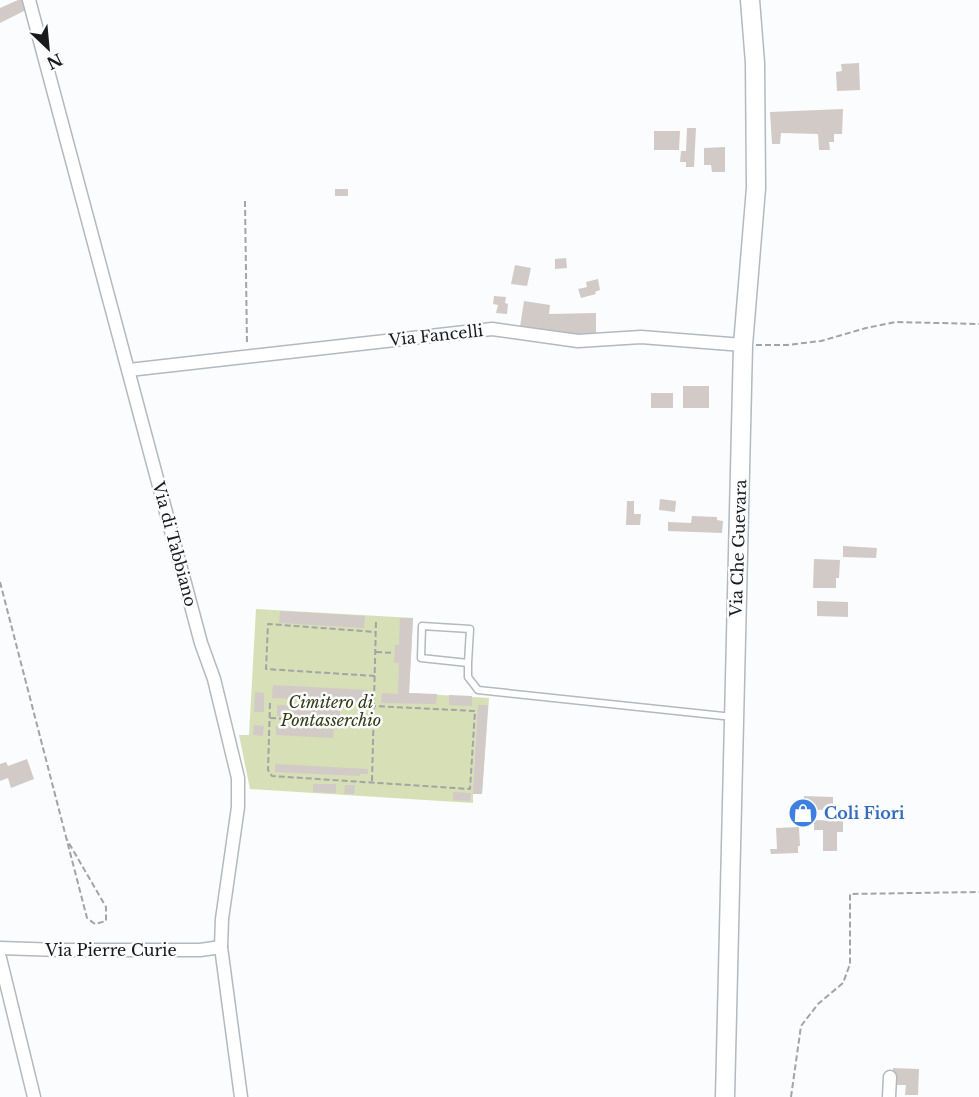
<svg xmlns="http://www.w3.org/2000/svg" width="979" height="1097" font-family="'Libre Baskerville',serif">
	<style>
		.green { fill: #d6dfb5 }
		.building { fill: #d2cac7 }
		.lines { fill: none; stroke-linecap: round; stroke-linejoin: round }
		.service-casing { stroke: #b3b9be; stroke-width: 9 }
		.minor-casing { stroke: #b3b9be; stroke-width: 15 }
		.secondary-casing { stroke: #b3b9be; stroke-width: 21 }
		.path { stroke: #a2a4a6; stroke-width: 2; stroke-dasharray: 6 3; stroke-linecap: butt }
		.service { stroke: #fff; stroke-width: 6 }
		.minor { stroke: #fff; stroke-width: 12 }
		.secondary { stroke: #fff; stroke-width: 18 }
		.labels { text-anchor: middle; stroke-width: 5; stroke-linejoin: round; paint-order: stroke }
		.street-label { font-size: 16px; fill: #181a1c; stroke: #fafcfe }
		.park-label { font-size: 16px; font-style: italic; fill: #343a13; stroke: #fafcfe }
		.shop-label { font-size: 16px; font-weight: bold; fill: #366cbe; stroke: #fafcfe; text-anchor: start }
	</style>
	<rect width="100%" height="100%" fill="#fafcfe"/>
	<path class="green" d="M256 609 413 618 409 693 489 698 482 794H473V803L250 789 239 735H249Z"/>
	<g class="building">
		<path d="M18 0H22L26 10 0 23V8Z"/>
		<path d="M859 63 860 90 837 91 836 72 842 71 841 64Z"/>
		<path d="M843 109 842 134H834V142H829L830 150H819L818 134 781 133 780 144H772L770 112Z"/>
		<path d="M687 128H696L694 167H686V162H680L681 151H686Z"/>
		<path d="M654 131H680L679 150H654Z"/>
		<path d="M725 147V172H712L711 165H704V148Z"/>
		<rect x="335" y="189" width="13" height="7"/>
		<path d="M566 258 567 268 555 269V259Z"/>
		<path d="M515 265 531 268 527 286 511 284Z"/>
		<path d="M598 279 600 290 595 292 596 294 581 298 578 289 587 287 586 282Z"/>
		<path d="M494 296 506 297 505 303 508 304 507 314 496 313 498 305 493 304Z"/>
		<path d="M524 301 550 305 549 314 596 313V337L548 334 520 327Z"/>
		<rect x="683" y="386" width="26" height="22"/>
		<rect x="651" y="393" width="22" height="15"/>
		<path d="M660 499 676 501 675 512 659 510Z"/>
		<path d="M627 501H634V514H641L640 525H626Z"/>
		<path d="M692 516 717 517V520L723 521 722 533 668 531V522L691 523Z"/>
		<path d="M843 546 877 548 876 558 843 557Z"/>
		<path d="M814 559 840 560 839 578H836V588H813Z"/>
		<path d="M817 601 848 602V617L817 616Z"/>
		<path d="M280 611 365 616 364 628 279 623Z"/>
		<path d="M400 618H413L409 693 437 694 436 704 381 703 382 693 398 694 399 663H394L395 645H399Z"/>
		<path d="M273 685 368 690 367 703 272 698Z"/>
		<path d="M255 692 264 693V712H254Z"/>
		<path d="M449 695 472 696V706L449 705Z"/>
		<path d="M277 705 340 708V719L277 716Z"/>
		<path d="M478 705H488L482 794H473Z"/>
		<path d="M254 725 264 726 263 736 253 735Z"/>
		<path d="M276 726 334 729 333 738 276 735Z"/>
		<path d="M27 759 34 779 11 788 8 778 0 781V764L6 762 8 766Z"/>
		<path d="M275 764 368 769V774H360V776L275 772Z"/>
		<path d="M313 784H336V793L313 792Z"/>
		<path d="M345 785H355L354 794H344Z"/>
		<path d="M453 792 471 793 470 801 453 800Z"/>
		<path d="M804 796 833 797V808L824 807V810L803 809Z"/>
		<path d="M814 820 843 821V832H837V851H823V830H814Z"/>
		<path d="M799 827 800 846H798V853L771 854 770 849H777L776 828Z"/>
		<path d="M893 1068 919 1069 918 1095H905L906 1085H892Z"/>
	</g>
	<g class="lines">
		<g class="service-casing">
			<path id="service" d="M468 663 470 629 422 626 421 658 468 663V677L478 690 733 717"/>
		</g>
		<g class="minor-casing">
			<g id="minor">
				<path d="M29 0 201 643 214 679 238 778V807L222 919 221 947 241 1097"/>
				<path d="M129 370 492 329 578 341 641 337 743 345"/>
				<path d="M0 948 60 950H200L221 947"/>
				<path d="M0 958 34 1097"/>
				<path d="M889 1097 890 1077"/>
			</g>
		</g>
		<g class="secondary-casing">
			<path id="secondary" d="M725 1097 743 345 756 188 755 63 750 0"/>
		</g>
		<g class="path">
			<path d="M245 201 247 344"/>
			<path d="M756 345H787L821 341 866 328 896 322 979 324"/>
			<path d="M0 582 87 918 95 924 106 921V907L66 838"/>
			<path d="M376 652 394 653"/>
			<path d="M375 676 266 669 268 624 376 632"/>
			<path d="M270 703 268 770 272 776 470 789 475 711 374 706"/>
			<path d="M270 718 373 724"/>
			<path d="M372 781 376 621"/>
			<path d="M791 1097 801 1026 818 1004 843 983 850 964V894L979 892"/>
		</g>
		<use href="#service" class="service"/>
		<use href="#minor" class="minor"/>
		<use href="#secondary" class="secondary"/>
	</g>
	<defs>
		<g id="shop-disc" transform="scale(1.5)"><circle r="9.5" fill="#3f7fe0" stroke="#fafcfe"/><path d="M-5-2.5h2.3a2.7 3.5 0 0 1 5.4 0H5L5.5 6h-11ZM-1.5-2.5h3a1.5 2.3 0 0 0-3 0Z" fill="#fff"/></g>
	</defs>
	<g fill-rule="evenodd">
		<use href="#shop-disc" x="803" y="813"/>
	</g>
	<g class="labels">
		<g class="street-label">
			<text transform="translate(436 335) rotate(-6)" y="6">Via Fancelli</text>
			<text transform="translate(175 544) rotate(75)" y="6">Via di Tabbiano</text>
			<text transform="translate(738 548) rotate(-88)" y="6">Via Che Guevara</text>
			<text x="111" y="956">Via Pierre Curie</text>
		</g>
		<g class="park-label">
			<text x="331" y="708">Cimitero di<tspan x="331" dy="18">Pontasserchio</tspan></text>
		</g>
		<g class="shop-label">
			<text x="824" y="819">Coli Fiori</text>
		</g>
	</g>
	<g transform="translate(48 48) rotate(154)" stroke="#fafcfe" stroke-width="4.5" paint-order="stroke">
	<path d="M0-4.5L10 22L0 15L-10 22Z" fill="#181a1c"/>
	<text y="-9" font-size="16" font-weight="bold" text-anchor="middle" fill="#181a1c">N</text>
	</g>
</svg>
